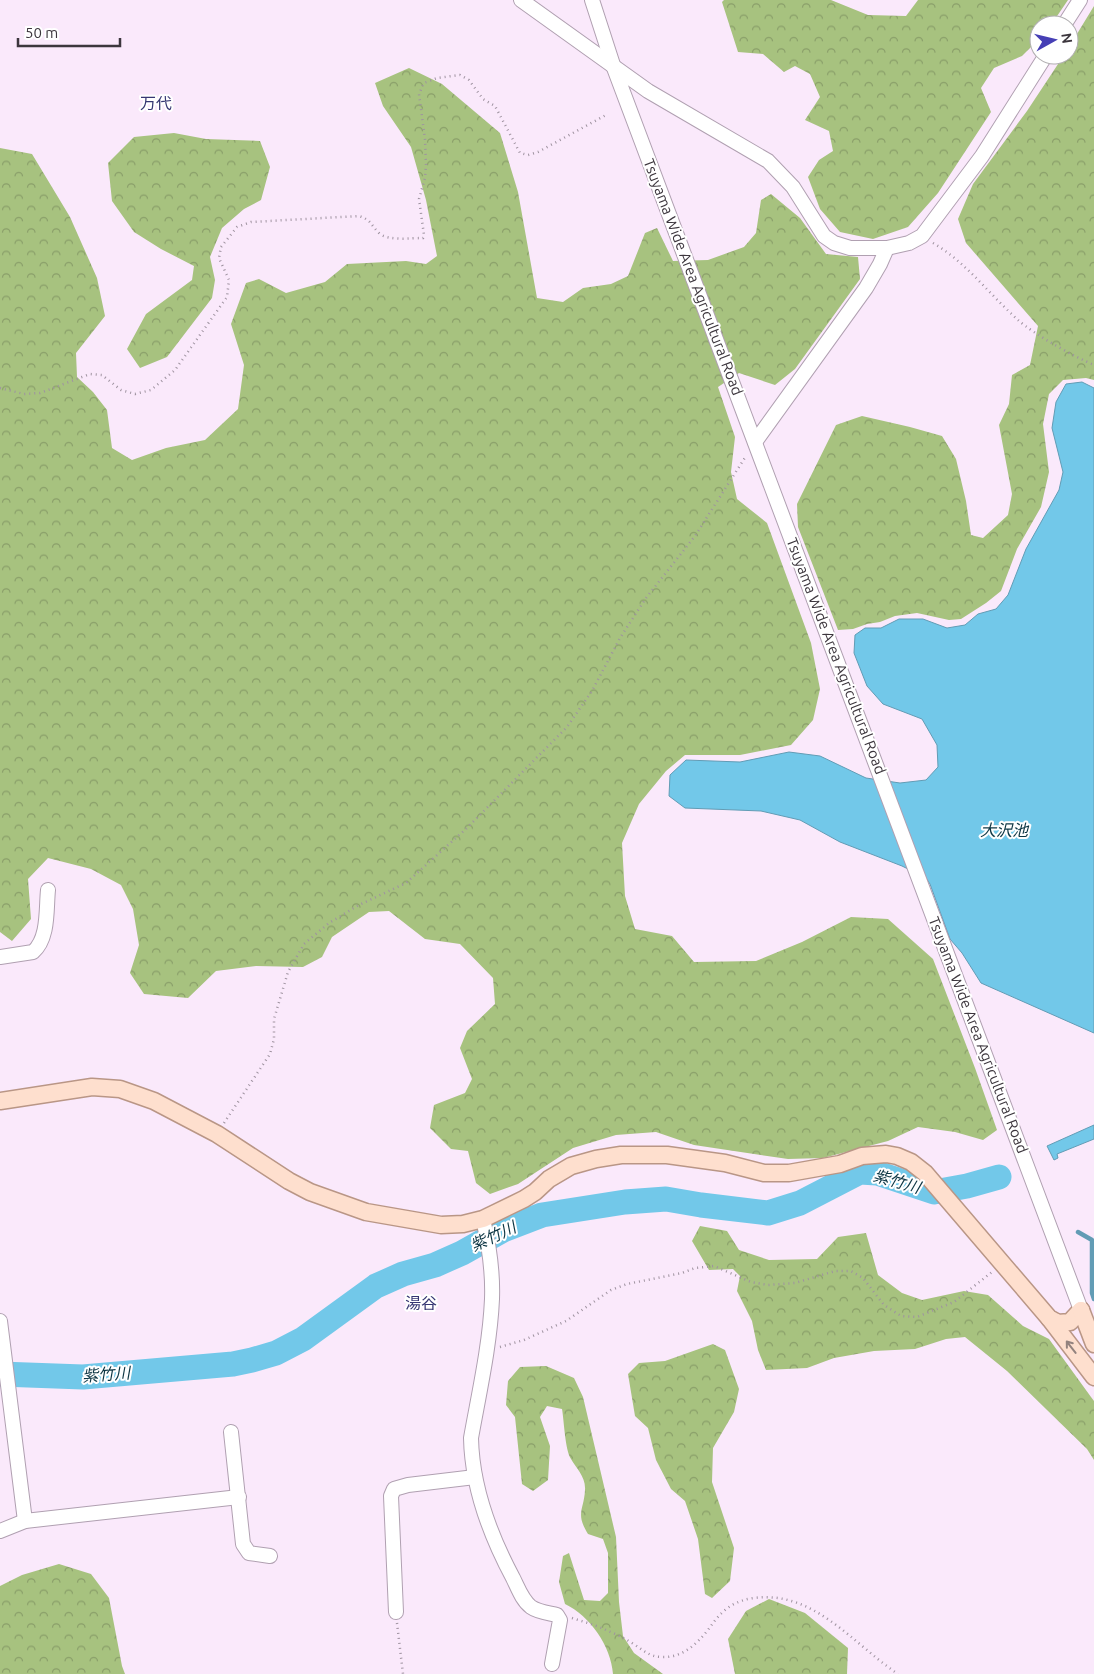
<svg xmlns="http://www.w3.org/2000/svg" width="1094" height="1674" font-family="Ubuntu,'Noto Sans JP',sans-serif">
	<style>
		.forest { fill: url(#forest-crowns) }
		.water { fill: #72c8e9; stroke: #629cb5 }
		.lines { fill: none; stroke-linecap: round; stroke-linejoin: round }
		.stream { stroke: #629cb5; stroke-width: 4.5 }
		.river { stroke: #72c8e9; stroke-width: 25 }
		.minor-casing { stroke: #b0a0b1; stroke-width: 16 }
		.major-casing { stroke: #b99686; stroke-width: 19 }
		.path { stroke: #9f93a0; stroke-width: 2.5; stroke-dasharray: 1 4; stroke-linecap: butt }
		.minor { stroke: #fff; stroke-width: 14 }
		.major { stroke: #fedfce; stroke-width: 16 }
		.oneway { stroke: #93827e }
		.labels { text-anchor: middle; stroke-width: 4; stroke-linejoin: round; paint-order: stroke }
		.street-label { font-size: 15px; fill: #3c363d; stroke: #fff }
		.neighbourhood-label { font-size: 16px; fill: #353672; stroke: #fff }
		.water-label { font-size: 16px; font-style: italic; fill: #0c3543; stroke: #fff }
	</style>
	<defs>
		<pattern id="forest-crowns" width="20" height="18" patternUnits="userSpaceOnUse" patternTransform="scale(1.25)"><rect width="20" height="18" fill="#a7c27f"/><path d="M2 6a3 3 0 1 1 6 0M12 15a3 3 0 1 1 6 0" fill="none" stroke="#899e69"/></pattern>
	</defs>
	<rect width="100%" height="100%" fill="#fae9fb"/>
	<g class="forest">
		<path d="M724 0H831L868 15 906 16 918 0H1068L1051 25H1039V39L1022 56 994 68 981 88 991 112 938 193 908 227 873 239 840 232 820 209 808 177 819 160 833 151 829 131 805 120 820 97 810 74 795 66 784 72 763 54 738 52 722 2Z"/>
		<path d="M1094 6V380L1086 378 1063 380 1049 394 1043 424 1049 472 1041 507 1017 549 1001 591 986 603 961 619 949 620 917 613 895 616 880 622 867 624 853 629 838 630 798 527 797 504 836 425 862 416 910 427 942 436 956 459 966 501 971 535 983 538 1008 515 1012 494 999 425 1009 404 1012 375 1030 365 1038 326 966 243 958 219 973 184 1027 111 1064 55H1069V47Z"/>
		<path d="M409 68 442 84 500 133 518 192 537 298 563 302 583 288 611 284 628 276 645 233 657 228 673 261 708 260 744 247 756 233 761 200 771 194 800 218 826 254 858 257 860 279 795 369 775 385 739 373 718 387 735 437 731 472 737 499 767 523 811 643 820 689 813 720 791 745 740 755H685L666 771 639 804 622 843 625 896 635 929 672 936 694 962 756 961 802 942 851 917 888 919 933 959 975 1068 997 1130 983 1140 955 1132 918 1127 888 1141 823 1158 788 1159 694 1145 656 1132 616 1135 573 1148 518 1184 490 1194 476 1183 468 1151 451 1149 430 1128 434 1105 465 1093 472 1079 460 1048 467 1031 495 1004 493 978 460 944 425 939 389 911 369 912 332 937 322 957 303 967 256 966 216 971 188 998 144 994 130 973 139 945 133 909 121 885 91 869 48 858 28 879 31 919 12 941 0 932V148L32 154 70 217 97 278 105 316 76 353 77 377 93 392 107 410 112 448 132 460 166 448 205 440 238 409 244 365 231 324 246 283 259 279 286 293 325 282 347 264 406 261 426 264 437 256 426 200 411 147 383 106 375 83Z"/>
		<path d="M174 133 206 139 260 141 270 167 261 200 244 209 222 228 210 257 215 280 212 298 167 357 140 368 127 349 146 314 192 280 194 266 161 249 134 232 112 201 108 163 134 137Z"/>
		<path d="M700 1226 727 1231 739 1250 769 1260 817 1259 838 1237 866 1233 878 1275 902 1293 922 1300 964 1291 988 1295 1023 1326 1049 1339 1091 1397 1094 1401V1460L1087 1449 1007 1371 965 1337 946 1339 915 1349 874 1351 834 1358 807 1368 766 1370 758 1350 752 1321 737 1291 740 1276 733 1269 709 1270 692 1241Z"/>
		<path d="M713 1344 725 1350 739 1389 734 1412 713 1448 712 1482 734 1548 730 1581 712 1598 705 1594 698 1539 685 1501 671 1489 656 1460 648 1428 635 1416 628 1374 639 1363 665 1361Z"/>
		<path d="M546 1366 574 1378 583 1397 616 1537 619 1602 623 1636 634 1653 663 1674H613C611 1646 590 1616 565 1604L559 1582 563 1556 569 1553 584 1600 600 1601 608 1593V1553L603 1539 588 1534C575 1513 584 1510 585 1490 586 1477 576 1468 571 1459 565 1450 564 1420 562 1409L547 1406 540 1417 550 1446 548 1480 533 1491 522 1484 515 1417 506 1405 508 1381 520 1367Z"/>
		<path d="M59 1564 91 1574 109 1598 122 1666 125 1674H0V1586L22 1575Z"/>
		<path d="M769 1599 805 1613 848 1648 847 1674H735L728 1639 746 1611Z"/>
	</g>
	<g class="water">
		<path d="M1082 382 1094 388V1033L981 983 962 953 950 939 930 884 926 878 902 866 840 842 800 820 761 811 685 808 669 796 670 775 686 760 740 762 789 752 820 756 866 778 900 783 926 780 938 767 937 745 922 719 883 704 867 686 854 653 855 635 865 628H881L899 619H923L947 628 965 625 978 614 996 609 1008 595 1026 549 1059 490 1063 472 1052 428 1056 402 1066 384Z"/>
		<path d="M1094 1125V1139L1057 1154 1058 1158 1054 1160 1047 1146Z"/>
	</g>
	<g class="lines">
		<path class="stream" d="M1078 1232 1092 1240V1293L1094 1299"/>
		<path class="river" d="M0 1374 83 1377 233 1364 252 1360 276 1353 303 1339 376 1286 403 1274 435 1265 462 1253 503 1230 542 1215 625 1202 666 1199 701 1205 768 1213 800 1203 860 1172 877 1173 934 1192 967 1186 999 1177"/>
		<g class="minor-casing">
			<g id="minor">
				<path d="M521 0 648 91 768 161 793 187 824 236 834 243 850 248H887L909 243 922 236 982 156 1046 55"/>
				<path d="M592 0 614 68 1081 1310"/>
				<path d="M1064 25 1080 0"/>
				<path d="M755 442 866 288 880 264 887 248"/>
				<path d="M0 957 33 952C49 938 46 909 48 890"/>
				<path d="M483 1219C489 1245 493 1272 492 1299 490 1345 479 1393 471 1438 472 1488 490 1535 513 1578 518 1588 522 1600 531 1607 538 1612 549 1613 557 1615L560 1620 552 1664"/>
				<path d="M0 1321 25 1521"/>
				<path d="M231 1432 243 1544 249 1553 270 1556"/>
				<path d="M0 1531 25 1521 239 1497"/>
				<path d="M396 1612 391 1496 394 1489 408 1485 475 1477"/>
			</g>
		</g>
		<g class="major-casing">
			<g id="major">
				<path d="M0 1101 92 1087 120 1089 154 1101 217 1134 289 1181 310 1192 366 1212 441 1225 463 1224 483 1219 524 1199 535 1192 549 1179 571 1166 596 1159 621 1155H667L725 1163 764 1173H789L840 1164 862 1156 886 1154 897 1156 911 1162 925 1173 1049 1318 1058 1323 1070 1322 1081 1310"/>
				<path d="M1081 1310 1094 1344"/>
				<path d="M1049 1318 1094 1377"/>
			</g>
		</g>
		<g class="path">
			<path d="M933 243C966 262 990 295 1018 320 1035 335 1073 356 1094 365"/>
			<path d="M0 388 24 394 40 393 90 374 102 375 121 390 135 394 151 390 175 370 227 297 229 280 219 258 221 247 237 227 251 222 359 216C372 220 371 226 380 234 390 241 411 238 423 238L424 235 419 199 425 178 426 165 425 139 419 94 424 83 437 78 460 75 469 80 483 99 495 106 520 153 528 155 538 152 606 115"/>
			<path d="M224 1123 270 1054 274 1039V1019L288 972 304 944 329 923 359 905 406 883 467 828 567 727 592 691 620 638 646 598 695 536 746 456"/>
			<path d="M500 1347 524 1340 566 1321 611 1290 627 1284 682 1273 695 1268 714 1266 751 1282 768 1285 795 1283 835 1271H851L863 1278 884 1305 901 1316 917 1317 954 1302 992 1272"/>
			<path d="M572 1618C584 1622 596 1625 608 1631 616 1634 624 1638 632 1643 642 1649 649 1657 662 1657 685 1658 701 1640 713 1623 724 1608 737 1600 754 1598 814 1590 853 1644 898 1674"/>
			<path d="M397 1623 403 1674"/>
		</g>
		<use href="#minor" class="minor"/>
		<use href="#major" class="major"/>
	</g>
	<defs><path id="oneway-shaft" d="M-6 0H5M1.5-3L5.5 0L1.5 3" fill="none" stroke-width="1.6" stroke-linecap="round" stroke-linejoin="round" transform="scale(1.25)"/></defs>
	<use class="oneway" href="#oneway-shaft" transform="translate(1071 1347) rotate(-128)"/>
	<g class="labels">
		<g class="street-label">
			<text transform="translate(693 277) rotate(69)" y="5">Tsuyama Wide Area Agricultural Road</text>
			<text transform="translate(836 656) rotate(69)" y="5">Tsuyama Wide Area Agricultural Road</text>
			<text transform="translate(978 1035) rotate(69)" y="5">Tsuyama Wide Area Agricultural Road</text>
		</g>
		<g class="neighbourhood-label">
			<text x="156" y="109">万代</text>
			<text x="421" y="1309">湯谷</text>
		</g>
		<g class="water-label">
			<text x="1004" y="836">大沢池</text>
			<text transform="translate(897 1181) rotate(16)" y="6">紫竹川</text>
			<text transform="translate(493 1236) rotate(-25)" y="6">紫竹川</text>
			<text transform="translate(106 1374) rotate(-4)" y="6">紫竹川</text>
		</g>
	</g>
	<g transform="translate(1054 40) rotate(82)"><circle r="24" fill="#ffffff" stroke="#b1afb1"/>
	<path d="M0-4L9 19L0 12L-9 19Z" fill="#463fb5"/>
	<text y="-8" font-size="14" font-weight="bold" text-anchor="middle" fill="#3c363d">N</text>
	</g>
	<path d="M18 38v8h102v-8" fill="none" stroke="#3c363d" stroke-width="2.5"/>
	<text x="25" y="38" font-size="15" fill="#3c363d" stroke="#ffffff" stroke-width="4" paint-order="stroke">50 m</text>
</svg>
